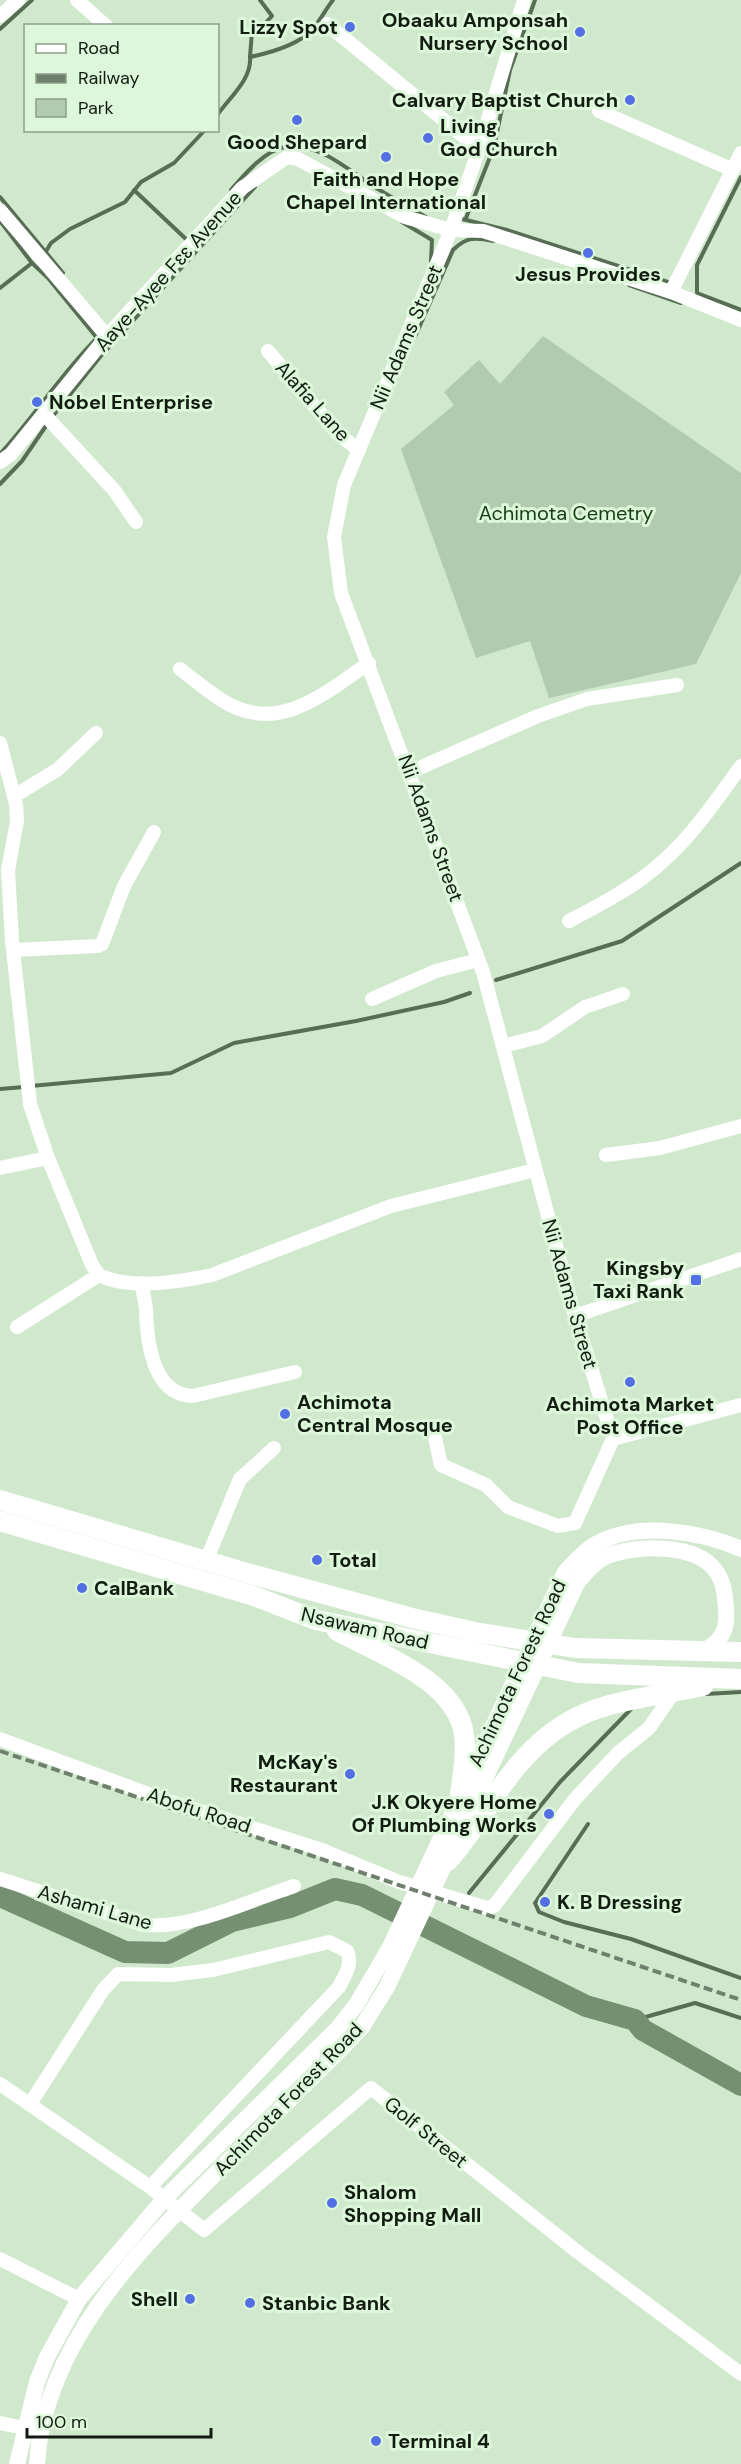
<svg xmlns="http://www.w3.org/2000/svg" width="741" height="2464" font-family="'DM Sans',sans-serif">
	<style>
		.green { fill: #b1cbae }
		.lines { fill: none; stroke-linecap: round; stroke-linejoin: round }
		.stream { stroke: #576d54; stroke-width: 4 }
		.river { stroke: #749071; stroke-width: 22 }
		.minor { stroke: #fff; stroke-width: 14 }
		.major { stroke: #fff; stroke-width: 16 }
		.highway { stroke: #fff; stroke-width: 20 }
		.rail { stroke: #6f816d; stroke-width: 4; stroke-dasharray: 9 4.5; stroke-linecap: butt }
		.poi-dot { fill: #546fe4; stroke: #ddf7da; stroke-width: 2 }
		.labels { text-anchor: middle; stroke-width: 6; stroke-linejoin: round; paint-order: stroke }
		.poi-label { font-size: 20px; font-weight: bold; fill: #121c11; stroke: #ddf7da; text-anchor: start }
		.street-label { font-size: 20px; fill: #121c11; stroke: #ddf7da }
		.park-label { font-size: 20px; fill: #184014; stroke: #ddf7da }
	</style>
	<rect width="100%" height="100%" fill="#d0e9cd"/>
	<path class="green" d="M543 336 741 473V573L696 664 549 698 530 641 476 658 401 449 454 405 444 392 479 360 500 384Z"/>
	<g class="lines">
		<g class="stream">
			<path d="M0 29 32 0"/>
			<path d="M250 57 252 31 259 30 272 16 260 0"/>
			<path d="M218 114C230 97 252 79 250 57 269 53 296 46 311 31 319 23 325 10 333 0"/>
			<path d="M741 177 697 265V293L741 310"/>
			<path d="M134 190 187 240"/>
			<path d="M231 190C244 175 265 150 285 147 322 142 349 172 378 189 394 199 410 208 426 217"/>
			<path d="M0 197 63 273"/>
			<path d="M458 218 507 230 671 283"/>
			<path d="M466 218 494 147 510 70 535 0"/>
			<path d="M402 222 432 240 431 261"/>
			<path d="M45 253 51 243 70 229 125 202 141 182 174 163 205 130"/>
			<path d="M629 285 681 303"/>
			<path d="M0 288 32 263"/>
			<path d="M415 337 453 250C466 237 475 237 493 241"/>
			<path d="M52 417 100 357 255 187"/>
			<path d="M0 454C34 417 61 374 97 338L48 278 32 263 0 221"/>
			<path d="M0 484 22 461 48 423"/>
			<path d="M496 980 622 941 741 863"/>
			<path d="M31 1086 171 1073 234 1043 356 1021 444 1002 470 993"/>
			<path d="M0 1089 24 1087"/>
			<path d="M706 1694 741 1692"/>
			<path d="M588 1824 535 1903 539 1912 564 1922 631 1939 741 1978"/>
			<path d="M469 1893 560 1782 632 1708"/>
			<path d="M635 2020 695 2003 741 2018"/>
		</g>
		<path class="river" d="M0 1896 125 1952 168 1953 232 1921 290 1907 335 1889 362 1895 586 2006 635 2020 643 2030 741 2085"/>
		<g class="minor">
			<path d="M77 0 106 26"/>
			<path d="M524 0 479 149 451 230 344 485 334 537 341 593 483 972 572 1306 613 1439"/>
			<path d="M0 16 18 0"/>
			<path d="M327 24 479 149"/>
			<path d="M599 111 733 170"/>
			<path d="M0 210 107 336"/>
			<path d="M671 292 741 153"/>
			<path d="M268 351 338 434 359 450"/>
			<path d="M44 414 114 490 136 522"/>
			<path d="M0 462 11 454 107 336 242 188 287 157 298 159 405 217 451 230 483 231 671 292 741 320"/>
			<path d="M180 669C193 679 206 690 220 699 277 737 323 694 369 663"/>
			<path d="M0 743 16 804 17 821 8 870 12 941 30 1104 48 1158 92 1265 99 1275C129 1290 180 1282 212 1275L391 1206 535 1170"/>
			<path d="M410 772 538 716 587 699 677 685"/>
			<path d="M14 796 57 770 96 733"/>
			<path d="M569 921C601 904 635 887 662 862 693 835 717 799 741 766"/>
			<path d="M13 950 98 946 102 944 124 886 154 832"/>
			<path d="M372 999 436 971 478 960"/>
			<path d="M503 1046 542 1036 585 1007 623 994"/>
			<path d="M606 1155 660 1148 741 1126"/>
			<path d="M0 1168 48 1158"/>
			<path d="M142 1283C142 1293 146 1301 146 1311 147 1342 153 1395 193 1396L295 1372"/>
			<path d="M575 1316 741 1259"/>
			<path d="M17 1327 99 1275"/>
			<path d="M433 1429 441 1465 486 1485 508 1507 558 1526 575 1523 613 1439"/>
			<path d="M613 1439 741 1405"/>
			<path d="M206 1561 240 1479 274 1448"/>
			<path d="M0 1739 162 1799 322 1850 399 1882 487 1908 494 1906 575 1799 618 1753 649 1728 674 1692"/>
			<path d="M0 1879 144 1925C192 1929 248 1901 294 1886"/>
			<path d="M0 2084 150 2187 204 2230 371 2088 579 2253 741 2374"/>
			<path d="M30 2104 103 1990 118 1974 171 1975 213 1970 329 1942 347 1951C353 1964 345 1975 339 1987L150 2187"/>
			<path d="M0 2259 79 2299"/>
			<path d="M0 2423 24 2428"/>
		</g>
		<g class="major">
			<path d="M17 2464 37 2382 47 2357 79 2299 165 2198 338 2028 356 2005 390 1947 565 1572C574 1562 584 1551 596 1544 637 1521 699 1531 741 1549"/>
			<path d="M37 2464C44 2345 137 2252 217 2172 259 2130 301 2089 343 2047L362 2027 387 1987 577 1583C585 1573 595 1561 607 1556 636 1545 695 1543 715 1570 724 1581 725 1595 726 1609 728 1631 721 1642 701 1652"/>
		</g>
		<g class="highway">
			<path d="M0 1500 247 1573 412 1618 475 1632 575 1648 741 1652"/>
			<path d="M0 1521 254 1596 316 1620 578 1673 741 1679"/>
			<path d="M337 1631C380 1654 457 1681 464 1735 467 1754 462 1777 460 1795"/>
			<path d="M448 1861C470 1837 487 1806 507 1779 566 1700 615 1705 703 1686"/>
		</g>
		<path class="rail" d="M0 1751 741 2000"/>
	</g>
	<g class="poi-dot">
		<circle cx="350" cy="27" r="6"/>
		<circle cx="580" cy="32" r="6"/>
		<circle cx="630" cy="100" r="6"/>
		<circle cx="297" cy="120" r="6"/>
		<circle cx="428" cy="138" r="6"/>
		<circle cx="386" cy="157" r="6"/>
		<circle cx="588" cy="253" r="6"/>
		<circle cx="37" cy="402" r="6"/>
		<rect x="690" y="1274" width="12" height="12" rx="3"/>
		<circle cx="630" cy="1382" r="6"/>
		<circle cx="285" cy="1414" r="6"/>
		<circle cx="317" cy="1560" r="6"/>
		<circle cx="82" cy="1588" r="6"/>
		<circle cx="350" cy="1774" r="6"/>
		<circle cx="549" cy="1814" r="6"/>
		<circle cx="545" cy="1902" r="6"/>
		<circle cx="332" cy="2203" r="6"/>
		<circle cx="190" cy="2299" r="6"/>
		<circle cx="250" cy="2303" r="6"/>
		<circle cx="376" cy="2441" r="6"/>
	</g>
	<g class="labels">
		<g class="poi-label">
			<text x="568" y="27" text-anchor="end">Obaaku Amponsah<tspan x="568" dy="23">Nursery School</tspan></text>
			<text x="338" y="34" text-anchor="end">Lizzy Spot</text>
			<text x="618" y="107" text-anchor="end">Calvary Baptist Church</text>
			<text x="440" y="133">Living<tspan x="440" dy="23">God Church</tspan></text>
			<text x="297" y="149" text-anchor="middle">Good Shepard</text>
			<text x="386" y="186" text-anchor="middle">Faith and Hope<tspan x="386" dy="23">Chapel International</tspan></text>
			<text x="588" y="281" text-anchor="middle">Jesus Provides</text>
			<text x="49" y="409">Nobel Enterprise</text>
			<text x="684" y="1275" text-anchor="end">Kingsby<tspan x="684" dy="23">Taxi Rank</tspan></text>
			<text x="297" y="1409">Achimota<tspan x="297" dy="23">Central Mosque</tspan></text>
			<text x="630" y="1411" text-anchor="middle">Achimota Market<tspan x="630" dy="23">Post Office</tspan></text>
			<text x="329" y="1567">Total</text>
			<text x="94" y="1595">CalBank</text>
			<text x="338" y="1769" text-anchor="end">McKay's<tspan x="338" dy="23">Restaurant</tspan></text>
			<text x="537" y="1809" text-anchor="end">J.K Okyere Home<tspan x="537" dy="23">Of Plumbing Works</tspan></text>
			<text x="557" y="1909">K. B Dressing</text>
			<text x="344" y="2199">Shalom<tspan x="344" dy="23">Shopping Mall</tspan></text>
			<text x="178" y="2306" text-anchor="end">Shell</text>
			<text x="262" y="2310">Stanbic Bank</text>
			<text x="388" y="2448">Terminal 4</text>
		</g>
		<g class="street-label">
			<text transform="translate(168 271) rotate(-48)" y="7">Aaye-Ayee Fɛɛ Avenue</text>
			<text transform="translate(406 337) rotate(-67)" y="7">Nii Adams Street</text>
			<text transform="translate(313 401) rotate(48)" y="7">Alafia Lane</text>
			<text transform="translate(431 828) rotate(70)" y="7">Nii Adams Street</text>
			<text transform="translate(570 1294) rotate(74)" y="7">Nii Adams Street</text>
			<text transform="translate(365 1628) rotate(13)" y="7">Nsawam Road</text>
			<text transform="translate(517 1673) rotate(-65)" y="7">Achimota Forest Road</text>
			<text transform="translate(199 1810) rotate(18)" y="7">Abofu Road</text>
			<text transform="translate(95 1907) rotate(16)" y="7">Ashami Lane</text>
			<text transform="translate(288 2099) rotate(-46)" y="7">Achimota Forest Road</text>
			<text transform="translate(426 2132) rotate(39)" y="7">Golf Street</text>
		</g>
		<g class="park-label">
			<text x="566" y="520">Achimota Cemetry</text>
		</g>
	</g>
	<rect x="24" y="24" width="195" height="108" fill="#ddf7da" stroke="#8c9f8a" stroke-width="1.5"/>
	<rect x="36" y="44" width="30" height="9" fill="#ffffff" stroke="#8c9f8a" stroke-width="1.5"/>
	<text x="78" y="54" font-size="18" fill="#121c11">Road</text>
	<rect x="36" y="74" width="30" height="9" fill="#6f816d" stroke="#8c9f8a" stroke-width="1.5"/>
	<text x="78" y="84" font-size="18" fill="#121c11">Railway</text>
	<rect x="36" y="99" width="30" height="18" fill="#b1cbae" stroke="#8c9f8a" stroke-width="1.5"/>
	<text x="78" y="114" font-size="18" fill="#121c11">Park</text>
	<path d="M27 2428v9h184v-9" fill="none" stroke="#121c11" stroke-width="3"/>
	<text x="36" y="2428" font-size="18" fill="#121c11" stroke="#ddf7da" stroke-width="4.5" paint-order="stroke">100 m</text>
</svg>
